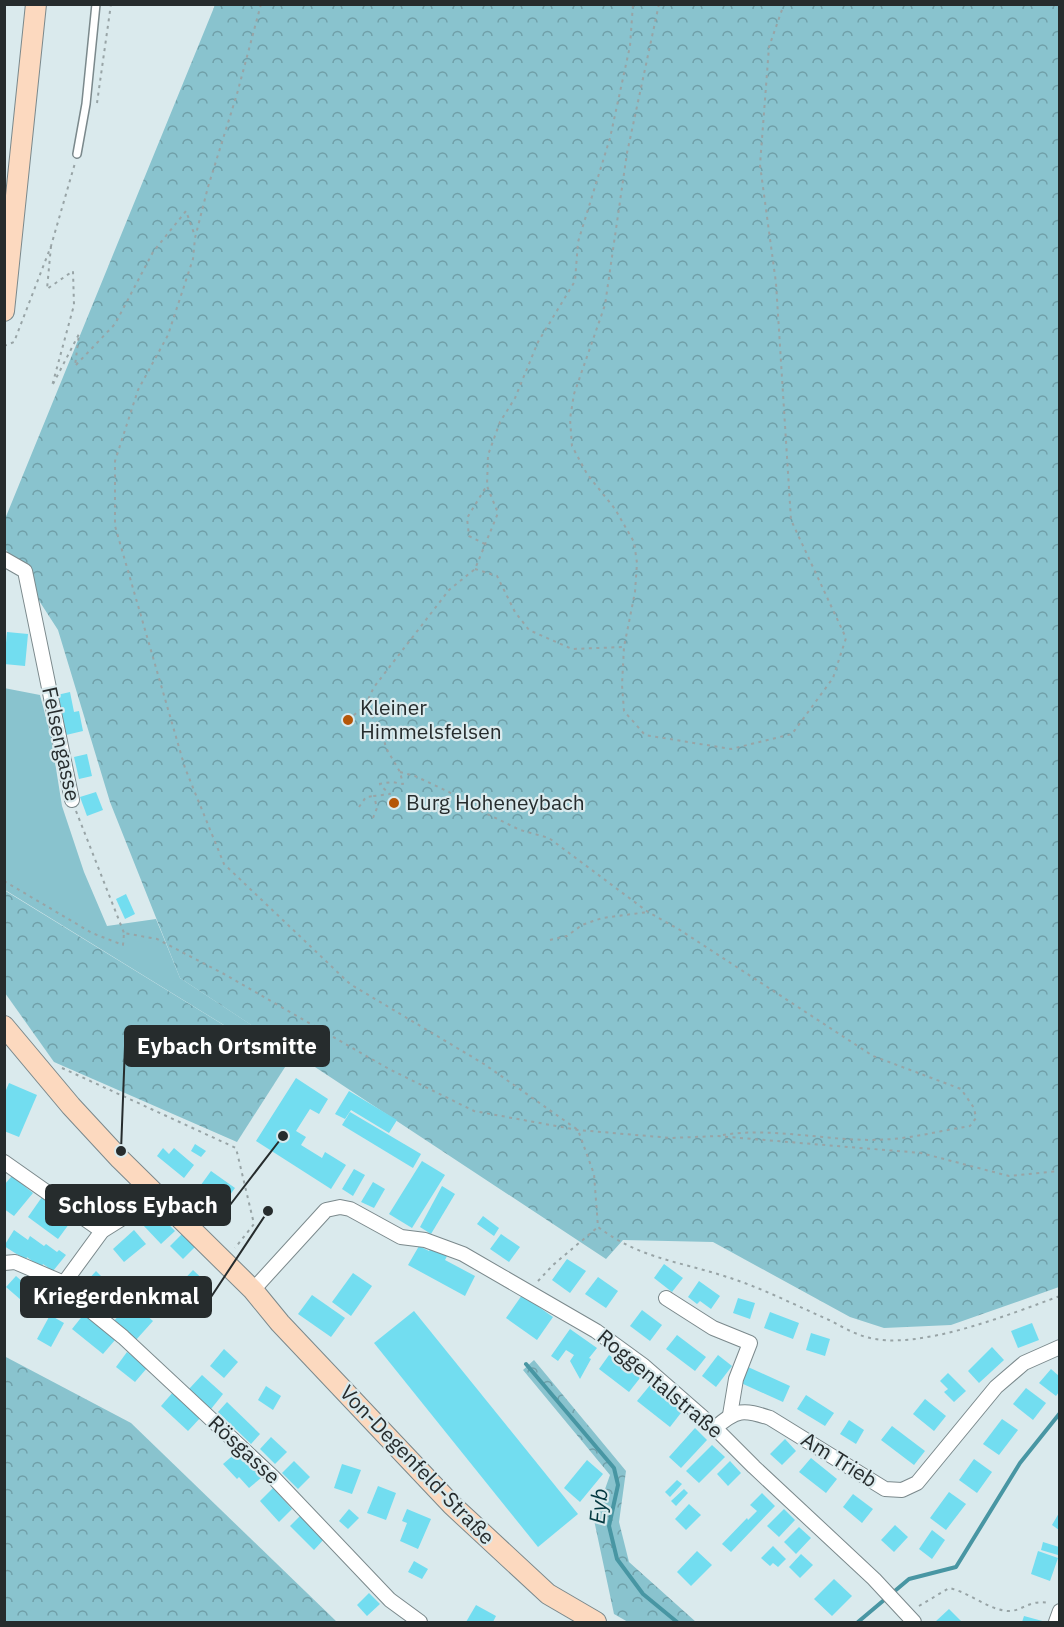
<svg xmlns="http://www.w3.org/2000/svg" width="1064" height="1627" font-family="'IBM Plex Sans',sans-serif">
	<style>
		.grass { fill: #89c3ce }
		.forest { fill: url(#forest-crowns) }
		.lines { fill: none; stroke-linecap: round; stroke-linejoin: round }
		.stream { stroke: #4896a3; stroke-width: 4 }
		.building { fill: #72ddf0 }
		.service-casing { stroke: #7b898c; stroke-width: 10 }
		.minor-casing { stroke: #7b898c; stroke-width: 16 }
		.secondary-casing { stroke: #7b898c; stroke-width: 22 }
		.path { stroke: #98a4a6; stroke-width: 2; stroke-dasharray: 3 4.5; stroke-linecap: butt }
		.service { stroke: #fff; stroke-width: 7 }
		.minor { stroke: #fff; stroke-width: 14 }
		.secondary { stroke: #fcd9bf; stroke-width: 20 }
		.poi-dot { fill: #b55608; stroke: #daeaed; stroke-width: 2 }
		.labels { text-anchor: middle; stroke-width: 4.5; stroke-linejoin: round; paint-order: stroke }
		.poi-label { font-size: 21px; fill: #262c2d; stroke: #daeaed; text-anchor: start }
		.street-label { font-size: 21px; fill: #262c2d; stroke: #daeaed }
		.water-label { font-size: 22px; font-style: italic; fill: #02373f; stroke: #daeaed }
		.leader { fill: none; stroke: #262c2d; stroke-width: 2 }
		.callout-dot { fill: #262c2d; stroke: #daeaed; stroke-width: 2 }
		.callout { fill: #262c2d; stroke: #262c2d; stroke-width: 2 }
		.callout-label { font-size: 22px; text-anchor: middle; font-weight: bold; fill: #fff }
	</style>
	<defs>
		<pattern id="forest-crowns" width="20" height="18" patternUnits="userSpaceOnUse" patternTransform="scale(1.5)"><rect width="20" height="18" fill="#89c3ce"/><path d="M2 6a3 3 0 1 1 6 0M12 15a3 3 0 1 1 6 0" fill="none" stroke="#709fa8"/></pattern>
	</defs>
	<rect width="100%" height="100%" fill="#daeaed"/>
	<path class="grass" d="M4 688 40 695 51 737 62 806 84 872 107 926 156 919 180 978 294 1053 287 1064 5 890Z"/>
	<g class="forest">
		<path d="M215 5H1059V1287L951 1325 884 1328 850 1317 713 1242 623 1240 606 1259 180 978 110 802 58 630 5 548V519Z"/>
		<path d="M4 890 287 1064 237 1142 54 1062 5 993Z"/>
		<path d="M4 1356 131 1423 337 1622H5Z"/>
		<path d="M534 1360 626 1471 619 1522 629 1562 696 1622H628L614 1614 594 1520 610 1475 523 1370Z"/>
	</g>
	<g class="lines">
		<g class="stream">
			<path d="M526 1364 614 1468 618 1485 609 1526 617 1559 643 1594 677 1622"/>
			<path d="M858 1622 909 1579 956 1567 1020 1463 1060 1413"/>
		</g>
	</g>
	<g class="building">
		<path d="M7 632 28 634 25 666 4 664Z"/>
		<path d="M70 692 74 712 79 711 83 731 66 735 57 695Z"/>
		<path d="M87 754 92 776 79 779 74 757Z"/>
		<path d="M96 792 103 810 87 816 80 797Z"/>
		<path d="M126 894 135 914 125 919 116 899Z"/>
		<path d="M296 1078 328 1099 319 1114 310 1109 296 1131 306 1137 301 1145 322 1158 325 1152 346 1165 331 1189 256 1141Z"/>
		<path d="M9 1083 37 1095 19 1137 4 1131V1095Z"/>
		<path d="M349 1091 397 1120 389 1133 351 1110 345 1119 335 1114Z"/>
		<path d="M350 1112 421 1154 413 1168 342 1125Z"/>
		<path d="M195 1144 206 1151 201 1157 191 1151Z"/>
		<path d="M163 1148 169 1154 174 1148 194 1165 184 1178 157 1156Z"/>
		<path d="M422 1161 445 1175 412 1228 389 1214Z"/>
		<path d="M354 1169 365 1175 353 1196 342 1189Z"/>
		<path d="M211 1171 235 1188 222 1206 198 1189Z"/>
		<path d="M12 1176 33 1193 14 1216 4 1209V1185Z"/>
		<path d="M373 1182 385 1189 374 1208 361 1202Z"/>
		<path d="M442 1186 455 1194 431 1234 420 1227Z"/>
		<path d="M42 1197 72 1220 58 1239 28 1217Z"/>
		<path d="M157 1212 175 1231 161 1244 143 1225Z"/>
		<path d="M483 1216 499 1228 494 1236 477 1224Z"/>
		<path d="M14 1230 28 1240 30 1236 44 1246 46 1244 57 1252 59 1250 66 1255 53 1271 43 1264 41 1268 27 1257 26 1260 4 1246Z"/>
		<path d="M134 1230 146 1244 124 1262 113 1249Z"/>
		<path d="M182 1234 195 1247 183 1259 170 1246Z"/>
		<path d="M501 1234 520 1247 509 1262 490 1249Z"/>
		<path d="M419 1246 429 1251 432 1246 448 1254 445 1260 475 1276 465 1296 408 1265Z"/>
		<path d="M567 1259 586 1271 570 1293 552 1280Z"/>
		<path d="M664 1264 683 1278 672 1292 654 1278Z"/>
		<path d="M193 1270 211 1287 195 1304 177 1287Z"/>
		<path d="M96 1271 111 1286 95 1303 80 1289Z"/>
		<path d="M353 1273 372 1286 351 1316 332 1302Z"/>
		<path d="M16 1276 31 1289 21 1300 6 1287Z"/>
		<path d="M598 1277 618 1291 606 1308 585 1294Z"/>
		<path d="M699 1281 720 1296 711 1309 700 1301 697 1304 688 1297Z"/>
		<path d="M312 1295 345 1318 331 1337 298 1314Z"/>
		<path d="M522 1295 553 1317 537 1340 506 1318Z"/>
		<path d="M738 1298 755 1303 750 1319 733 1313Z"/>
		<path d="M131 1302 153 1321 135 1341 113 1322Z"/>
		<path d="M642 1310 662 1325 650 1341 630 1326Z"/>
		<path d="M414 1311 578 1514 538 1547 374 1343Z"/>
		<path d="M770 1312 799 1323 793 1339 764 1328Z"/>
		<path d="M84 1314 115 1340 103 1354 72 1329Z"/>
		<path d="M50 1315 64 1323 51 1347 37 1339Z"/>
		<path d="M1032 1323 1039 1340 1018 1348 1011 1331Z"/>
		<path d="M570 1329 597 1348 589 1358 591 1359 580 1379 570 1361 574 1355 566 1350 558 1361 551 1356Z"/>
		<path d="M811 1333 830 1339 825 1356 806 1350Z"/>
		<path d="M677 1335 706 1357 695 1371 666 1349Z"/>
		<path d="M992 1347 1004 1360 979 1383 968 1371Z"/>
		<path d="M224 1349 238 1362 224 1378 210 1366Z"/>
		<path d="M127 1352 147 1368 135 1382 116 1367Z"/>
		<path d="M609 1355 640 1378 629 1392 599 1369Z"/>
		<path d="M718 1355 732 1366 716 1387 702 1376Z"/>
		<path d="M748 1367 790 1386 783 1402 741 1383Z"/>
		<path d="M1051 1369 1059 1376V1392L1056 1396 1039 1383Z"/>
		<path d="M948 1373 966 1391 954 1402 944 1392 948 1389 940 1381Z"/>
		<path d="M202 1375 223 1394 211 1409 189 1389Z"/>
		<path d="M651 1384 684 1409 670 1427 637 1401Z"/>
		<path d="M266 1386 281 1396 273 1410 258 1400Z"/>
		<path d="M1026 1388 1046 1403 1033 1420 1013 1404Z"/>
		<path d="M174 1391 202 1416 188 1431 161 1406Z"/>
		<path d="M806 1395 834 1413 825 1426 797 1409Z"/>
		<path d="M925 1399 946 1416 934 1431 913 1414Z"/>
		<path d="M227 1402 260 1434 251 1444 218 1412Z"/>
		<path d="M1002 1419 1018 1430 999 1455 983 1444Z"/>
		<path d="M849 1420 864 1430 856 1444 840 1434Z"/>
		<path d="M892 1426 925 1451 914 1465 881 1440Z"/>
		<path d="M695 1428 707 1440 681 1468 669 1457Z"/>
		<path d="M271 1437 287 1452 275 1464 260 1449Z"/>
		<path d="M785 1439 796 1451 782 1465 770 1454Z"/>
		<path d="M712 1445 725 1457 699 1483 686 1471Z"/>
		<path d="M237 1452 261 1478 249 1488 239 1477 237 1479 223 1464Z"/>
		<path d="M811 1458 837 1479 826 1493 799 1472Z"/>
		<path d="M974 1459 992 1472 977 1493 959 1480Z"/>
		<path d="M587 1460 603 1474 580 1502 564 1488Z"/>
		<path d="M294 1461 310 1477 298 1489 282 1473Z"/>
		<path d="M730 1461 741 1473 728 1486 717 1474Z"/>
		<path d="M342 1464 361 1470 352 1494 334 1488Z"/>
		<path d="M677 1480 682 1484 670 1497 665 1492Z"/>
		<path d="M378 1486 396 1493 386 1520 367 1513Z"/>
		<path d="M273 1488 292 1509 279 1522 260 1501Z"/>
		<path d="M684 1489 688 1493 676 1506 671 1501Z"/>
		<path d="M949 1492 966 1504 946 1530 930 1518Z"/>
		<path d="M762 1493 775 1506 731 1552 722 1544 747 1518 748 1520 757 1511 750 1505Z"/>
		<path d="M853 1494 873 1509 862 1523 843 1507Z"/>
		<path d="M689 1504 701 1515 686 1530 675 1519Z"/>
		<path d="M349 1509 359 1518 348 1529 339 1521Z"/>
		<path d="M407 1509 431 1519 418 1549 400 1541 407 1523 402 1521Z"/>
		<path d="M784 1509 795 1520 779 1537 767 1526Z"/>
		<path d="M1059 1513V1530L1052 1525Z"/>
		<path d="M301 1515 325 1538 314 1550 290 1526Z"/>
		<path d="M895 1525 908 1537 894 1552 881 1540Z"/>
		<path d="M799 1527 811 1538 796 1554 784 1542Z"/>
		<path d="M932 1530 945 1540 932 1559 919 1549Z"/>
		<path d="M1043 1542 1059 1547 1058 1555 1041 1550Z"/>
		<path d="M773 1546 786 1559 778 1567 773 1563 770 1566 761 1558Z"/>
		<path d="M697 1551 712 1565 691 1586 677 1572Z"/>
		<path d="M1038 1551 1058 1558 1050 1581 1031 1574Z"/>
		<path d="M801 1554 813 1565 800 1578 789 1567Z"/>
		<path d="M414 1561 428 1569 422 1579 408 1572Z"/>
		<path d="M834 1579 852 1596 832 1616 814 1599Z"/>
		<path d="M369 1593 380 1604 367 1616 357 1605Z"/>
		<path d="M476 1605 496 1616 493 1622H466Z"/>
		<path d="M949 1609 962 1622H935Z"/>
		<path d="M1024 1616 1046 1622H1022Z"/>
	</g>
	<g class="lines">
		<g class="service-casing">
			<path id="service" d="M77 154 86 104 96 4"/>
		</g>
		<g class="minor-casing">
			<g id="minor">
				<path d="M4 559 25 571 72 800"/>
				<path d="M4 1162 102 1231"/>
				<path d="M4 1263 15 1262 64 1283"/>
				<path d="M64 1283 69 1293 123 1337 272 1476 390 1600 420 1622"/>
				<path d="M64 1283 102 1231 158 1196"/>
				<path d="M253 1290 326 1210 340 1207 350 1209 401 1237 425 1240 463 1254 596 1331 644 1366 715 1428 754 1467 874 1579 914 1622"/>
				<path d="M666 1298 713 1328 750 1343 736 1379 730 1415"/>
				<path d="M715 1428C737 1409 743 1409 770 1418L885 1489 902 1490 917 1483 996 1387 1024 1363 1060 1347"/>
				<path d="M1056 1622 1060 1611"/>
			</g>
		</g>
		<g class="secondary-casing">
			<g id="secondary">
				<path d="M4 311 36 4"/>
				<path d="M4 1026 71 1106 120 1159 253 1290 280 1323 452 1505 548 1594 596 1622"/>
			</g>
		</g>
		<g class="path">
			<path d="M261 4 237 94 208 187 195 238 193 259 168 335 138 390 115 461V526L185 768 224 864 350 984 484 1064 578 1130 594 1174 598 1227C639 1258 677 1261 724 1276 760 1287 795 1305 829 1320 841 1326 852 1333 866 1337 917 1352 1010 1314 1060 1296"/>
			<path d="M659 4 627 153 605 305 574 394 570 419 572 446 587 474 615 509 634 542 637 563 635 592 624 647 622 685 624 711 645 735 731 749 792 734 833 678 846 638 791 520 776 283 760 165 769 47 784 4"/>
			<path d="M97 103 111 4"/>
			<path d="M51 246 47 289 73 271 74 305 52 386 79 334 75 366 115 324 153 252 186 211 195 236"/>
			<path d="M4 346 14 342 51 246 75 163"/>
			<path d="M485 544 469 536 467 518 486 487"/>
			<path d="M475 569 497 576 515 612 529 630 572 649 624 647"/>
			<path d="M348 720 365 706"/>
			<path d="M400 772 415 776 449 792 469 805 520 830 549 838 648 912 680 930 873 1056 961 1089 974 1108 976 1118 970 1126C944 1130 918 1137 892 1139 838 1144 775 1126 723 1135"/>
			<path d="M379 784 392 782 403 784 400 772 386 748 382 731 365 706 374 687 449 590 475 569 498 513 487 486 488 455 500 422 515 398 538 342 575 281 578 242 610 138 630 46 633 4"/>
			<path d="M359 807 366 797 374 796"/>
			<path d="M76 811 124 933"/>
			<path d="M373 818 377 808 374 796 390 794 380 785"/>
			<path d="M4 881 92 933 123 945 124 933 157 939 224 974 389 1069 474 1111 578 1130 671 1138 717 1136 921 1153 1009 1176 1060 1171"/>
			<path d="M550 940 567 936 582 925 602 918 648 912"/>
			<path d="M62 1068 236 1148 254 1224 235 1248"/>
			<path d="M538 1281 553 1265 598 1227"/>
			<path d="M919 1606 949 1588C969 1592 987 1609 1007 1611 1022 1612 1029 1599 1049 1603"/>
		</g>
		<use href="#service" class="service"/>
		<use href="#minor" class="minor"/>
		<use href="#secondary" class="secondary"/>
	</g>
	<g class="poi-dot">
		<circle cx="348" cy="720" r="6"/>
		<circle cx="394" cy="803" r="6"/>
	</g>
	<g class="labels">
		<g class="poi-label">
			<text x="360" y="715">Kleiner<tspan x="360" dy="24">Himmelsfelsen</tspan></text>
			<text x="406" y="810">Burg Hoheneybach</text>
		</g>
		<g class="street-label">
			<text transform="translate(61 744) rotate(78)" y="7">Felsengasse</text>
			<text transform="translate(660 1384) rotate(40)" y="7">Roggentalstraße</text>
			<text transform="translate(244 1450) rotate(43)" y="7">Rösgasse</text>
			<text transform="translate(839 1460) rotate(32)" y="7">Am Trieb</text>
			<text transform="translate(417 1465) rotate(46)" y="7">Von-Degenfeld-Straße</text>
		</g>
		<g class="water-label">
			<text transform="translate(598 1506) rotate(-85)" y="8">Eyb</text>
		</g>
	</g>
	<path class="leader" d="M121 1151L125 1046M283 1136L230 1205M268 1211L211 1297"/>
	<g class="callout-dot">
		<circle cx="121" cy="1151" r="6"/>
		<circle cx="283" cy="1136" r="6"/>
		<circle cx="268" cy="1211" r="6"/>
	</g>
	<g class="callout">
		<rect x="125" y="1026" width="204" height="40" rx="6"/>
		<rect x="46" y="1185" width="184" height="40" rx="6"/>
		<rect x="21" y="1277" width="190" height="40" rx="6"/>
	</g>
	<g class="callout-label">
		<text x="227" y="1054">Eybach Ortsmitte</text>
		<text x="138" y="1213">Schloss Eybach</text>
		<text x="116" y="1304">Kriegerdenkmal</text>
	</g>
	<rect width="1064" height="1627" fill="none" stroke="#262c2d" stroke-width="12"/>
</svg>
